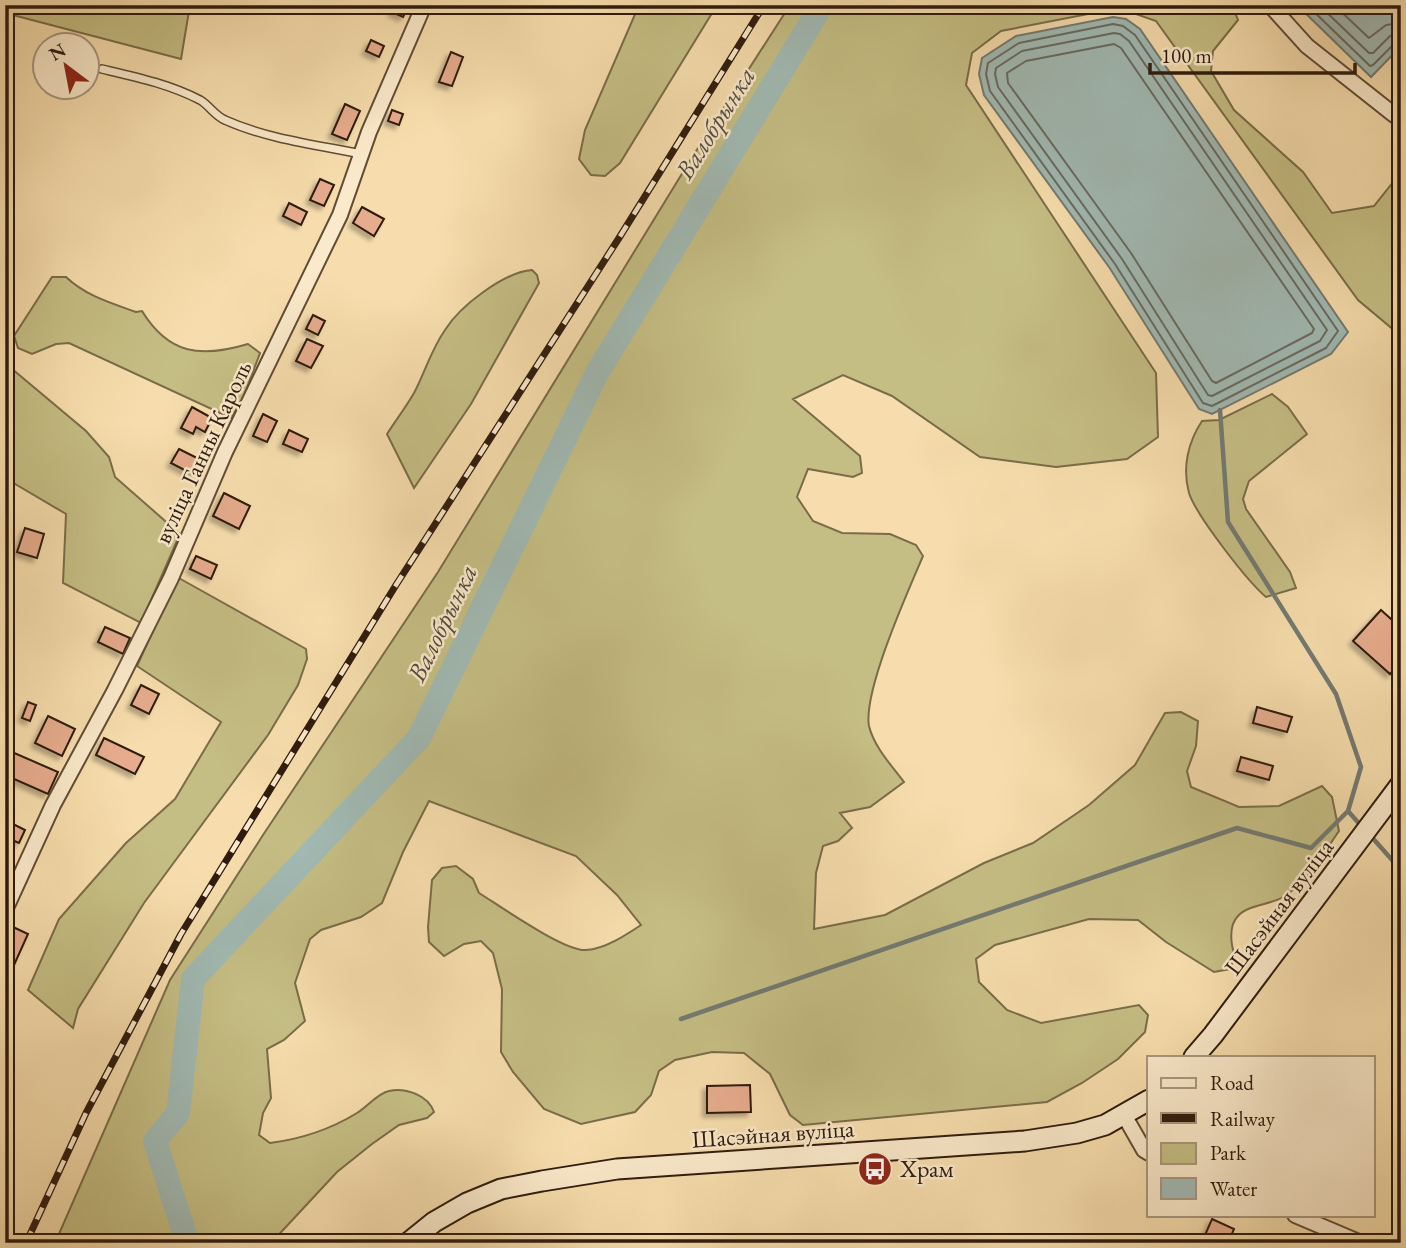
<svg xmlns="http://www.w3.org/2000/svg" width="1406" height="1248" font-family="'EB Garamond',serif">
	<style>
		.green { fill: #c5be84; stroke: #7a6c49; stroke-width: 2 }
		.water { fill: #a1bab4; stroke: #737a72; stroke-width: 2 }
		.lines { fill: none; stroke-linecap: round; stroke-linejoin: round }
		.shore { stroke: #686a61; stroke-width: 2 }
		.stream { stroke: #737a72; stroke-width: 4.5 }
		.river { stroke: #a1bab4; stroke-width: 24 }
		.building { fill: #e6ac8d; stroke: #2f1b0e; stroke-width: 2; filter: url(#shadow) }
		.service-casing { stroke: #614c36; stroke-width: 10 }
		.minor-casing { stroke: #614c36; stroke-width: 18 }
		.secondary-casing { stroke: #2f1b0e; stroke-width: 23 }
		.service { stroke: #fae9ca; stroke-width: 7 }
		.minor { stroke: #fae9ca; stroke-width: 14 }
		.secondary { stroke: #fae9ca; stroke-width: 19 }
		.rail-casing { stroke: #2f1b0e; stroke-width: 7 }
		.rail { stroke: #fae9ca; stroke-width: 4.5; stroke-dasharray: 13; stroke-linecap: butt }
		.labels { text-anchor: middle; stroke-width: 5; stroke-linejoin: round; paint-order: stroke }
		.street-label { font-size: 24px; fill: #2f1b0e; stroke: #fae9ca }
		.poi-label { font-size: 24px; fill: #2f1b0e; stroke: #fae9ca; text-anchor: start }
		.water-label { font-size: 26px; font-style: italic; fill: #514b40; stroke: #fae9ca }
	</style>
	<defs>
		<filter id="shadow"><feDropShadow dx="-4" dy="4" stdDeviation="2" flood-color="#0004"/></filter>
	</defs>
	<rect width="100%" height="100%" fill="#f7ddad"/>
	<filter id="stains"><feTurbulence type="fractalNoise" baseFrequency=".00286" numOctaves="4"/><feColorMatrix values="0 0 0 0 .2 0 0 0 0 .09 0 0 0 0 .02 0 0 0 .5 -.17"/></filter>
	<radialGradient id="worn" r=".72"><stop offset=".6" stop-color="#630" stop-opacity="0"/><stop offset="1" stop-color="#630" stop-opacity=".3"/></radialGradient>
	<g class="green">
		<path d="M5 5H190L181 59 5 13Z"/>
		<path d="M639 5H717L620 163 605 176 591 175 579 159 585 130Z"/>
		<path d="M790 5H1232L1238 20 1213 51 1211 71 1234 110 1303 172 1332 213 1374 206 1401 172V336L1358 300 1156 21 1119 8 1001 31 972 53 966 85 1156 373 1158 437 1127 459 1056 467 980 457 892 396 843 375 793 399 860 456 862 473 853 477 808 469 797 497 813 521 842 533 890 534 916 545 923 556C908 591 863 691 869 726 874 747 892 766 904 782L870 807 840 813 852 828 838 841 823 846 816 873 814 929 885 915 984 863 1033 843 1089 805 1135 765 1165 713 1181 712 1198 721 1196 746 1187 771 1191 787 1239 807 1279 806 1322 786 1332 797 1339 831C1323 854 1307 882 1283 897 1270 905 1247 905 1238 916 1228 926 1231 945 1235 957L1230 969 1214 972 1166 942 1138 920 1089 919 995 945 976 959 979 982 1007 1010 1041 1023 1139 1005 1148 1015 1145 1032 1118 1059 1082 1083 1047 1102 803 1125 790 1115 770 1074 744 1053 712 1052 675 1060 659 1071 651 1095 635 1112 581 1124 544 1109 513 1072 501 1052 502 989 493 953 481 941 464 944 444 956 429 942 428 927 432 880 442 868 456 866 473 879 479 893C500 906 565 952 586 950 605 949 626 935 641 925L617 895 576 856 429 801 403 852 382 903 361 917 321 930 310 939 295 983 305 1021 284 1040 267 1049 271 1098 263 1113 259 1135 270 1143C301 1139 331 1129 357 1113 367 1107 378 1093 389 1091 405 1087 428 1095 434 1112L427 1118 399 1125 372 1144 337 1172 271 1243H55L170 980 263 835 438 572 691 159Z"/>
		<path d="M532 270 537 275 539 283 471 404 414 488 387 434C396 420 406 407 414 393 425 372 431 350 445 330 460 306 504 272 532 270Z"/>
		<path d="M52 277H66C86 296 111 303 136 312L142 311C169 355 201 358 248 344L260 353 242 401 231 418 69 343 56 344 32 354 18 348 14 336Z"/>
		<path d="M5 363 86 431 109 457 115 477 180 534 141 623 63 583 66 514 5 478Z"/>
		<path d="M1272 394 1288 407 1307 434 1249 481 1243 499 1246 509 1290 572 1296 588 1266 597C1247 581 1196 515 1189 493 1182 468 1188 442 1202 421L1219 420Z"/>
		<path d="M177 577 306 649 307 659 298 685 268 735 144 903 78 1009 73 1028 28 990 59 919 126 843 175 799 221 722 137 666Z"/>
	</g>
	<g class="water">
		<path d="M1297 5H1401V46L1371 77Z"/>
		<path d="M1113 17 1126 19 1140 29 1348 332 1331 354 1212 414 1199 409 1109 267 984 95 979 74 982 58 1016 36Z"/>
	</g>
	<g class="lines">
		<g class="shore">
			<path d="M1307 5 1370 66 1373 65 1394 44 1401 42"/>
			<path d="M1319 5 1369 53H1373L1390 36 1401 33"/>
			<path d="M1334 5 1369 38 1386 25 1401 23"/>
			<path d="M1113 24 1123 26 1135 35 1338 331 1326 348 1212 406 1203 403 1115 264 990 91 986 74 988 63 1019 43Z"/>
			<path d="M1114 33 1120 34 1129 41 1327 330 1320 341 1212 396 1208 395 1122 259 998 87 995 74 996 68 1022 51Z"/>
			<path d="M1114 44 1121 48 1314 329 1312 333 1216 383 1212 381 1131 253 1008 83 1007 73 1026 61Z"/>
		</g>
		<g class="stream">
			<path d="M1220 410 1228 522 1336 694 1361 767 1348 811 1363 828"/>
			<path d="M1369 834 1401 870"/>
			<path d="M681 1019 1237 828 1311 848 1348 811"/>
		</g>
		<path class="river" d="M181 1243 186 1238 155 1141 178 1113 193 979 419 738 597 373 822 5"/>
	</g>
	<g class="building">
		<path d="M395 5H409L403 17 392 12Z"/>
		<path d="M371 40 384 46 379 57 366 51Z"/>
		<path d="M451 52 463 57 452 86 439 82Z"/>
		<path d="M345 104 360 111 347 140 332 134Z"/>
		<path d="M392 110 403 114 399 125 388 121Z"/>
		<path d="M320 179 334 185 324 206 310 200Z"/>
		<path d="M289 203 307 212 301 225 283 216Z"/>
		<path d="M362 207 384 219 374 236 353 223Z"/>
		<path d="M313 315 325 321 318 335 306 329Z"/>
		<path d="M307 339 323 346 311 368 296 361Z"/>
		<path d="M192 407 212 418 205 432 196 427 193 434 181 428Z"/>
		<path d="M263 414 277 421 267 442 253 436Z"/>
		<path d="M289 430 308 439 302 452 283 444Z"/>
		<path d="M179 449 201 460 194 475 171 463Z"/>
		<path d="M224 493 250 506 239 529 213 516Z"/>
		<path d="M25 528 44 534 37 558 17 552Z"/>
		<path d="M196 556 217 565 211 579 190 569Z"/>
		<path d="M1381 610 1401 628V662L1390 674 1353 641Z"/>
		<path d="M105 627 130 638 123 654 98 642Z"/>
		<path d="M141 685 159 694 149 714 131 705Z"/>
		<path d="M28 702 36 705 30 721 22 718Z"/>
		<path d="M1257 707 1292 717 1287 732 1253 723Z"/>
		<path d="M48 716 75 729 62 756 35 743Z"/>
		<path d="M104 738 144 757 135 774 96 755Z"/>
		<path d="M5 749 58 772 48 794 5 775Z"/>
		<path d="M1241 757 1273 766 1269 780 1237 771Z"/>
		<path d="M5 820 25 830 19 843 5 837Z"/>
		<path d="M13 927 28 934 10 974 5 972V943Z"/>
		<path d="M750 1085 751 1112 707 1113V1086Z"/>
		<path d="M1212 1219 1234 1229 1228 1243 1202 1242Z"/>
	</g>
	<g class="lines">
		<g class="service-casing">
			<path id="service" d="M102 69C136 77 169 84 200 100 209 105 215 116 225 120 267 139 317 145 362 154"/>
		</g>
		<g class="minor-casing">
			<g id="minor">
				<path d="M1270 5 1307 46 1393 114 1401 119"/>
				<path d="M5 910 53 805 115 690 171 578 225 452 340 215 369 132 424 5"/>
				<path d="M1124 1115 1144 1150 1149 1153"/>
				<path d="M1295 1215 1361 1243"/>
			</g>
		</g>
		<g class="secondary-casing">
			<g id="secondary">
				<path d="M1194 1057 1213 1035 1401 784"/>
				<path d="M408 1243 434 1222 467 1203 501 1189 542 1181 617 1169 1025 1141 1077 1133 1105 1125 1149 1100"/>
			</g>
		</g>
		<use href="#service" class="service"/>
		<use href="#minor" class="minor"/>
		<use href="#secondary" class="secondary"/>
		<g class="rail-casing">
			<path id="rail" d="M26 1243 86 1113 181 934 396 585 619 238 764 5"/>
		</g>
		<use href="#rail" class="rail"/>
	</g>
	<defs>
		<g id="bus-disc" transform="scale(1.75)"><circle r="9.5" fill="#8f2418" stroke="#fae9ca"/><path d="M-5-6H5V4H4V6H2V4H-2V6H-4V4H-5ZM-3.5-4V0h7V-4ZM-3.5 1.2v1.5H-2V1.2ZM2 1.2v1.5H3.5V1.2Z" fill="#fff"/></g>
	</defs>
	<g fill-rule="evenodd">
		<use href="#bus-disc" x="875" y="1169"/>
	</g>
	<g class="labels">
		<g class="street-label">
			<text transform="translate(203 452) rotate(-65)" y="8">вуліца Ганны Кароль</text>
			<text transform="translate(1279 907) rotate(-53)" y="8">Шасэйная вуліца</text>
			<text transform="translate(773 1134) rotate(-4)" y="8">Шасэйная вуліца</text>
		</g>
		<g class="poi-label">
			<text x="900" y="1177">Храм</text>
		</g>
		<g class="water-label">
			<text transform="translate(715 123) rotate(-58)" y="9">Валобрынка</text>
			<text transform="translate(442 623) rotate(-64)" y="9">Валобрынка</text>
		</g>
	</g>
	<rect width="1406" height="1248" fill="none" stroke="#f7ddad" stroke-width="28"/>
	<rect x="7" y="7" width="1392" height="1234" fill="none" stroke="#2f1b0e" stroke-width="3.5"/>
	<rect x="14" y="14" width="1378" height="1220" fill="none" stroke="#2f1b0e" stroke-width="2"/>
	<rect x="1147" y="1056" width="228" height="161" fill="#fae9ca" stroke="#a9977f" stroke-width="2"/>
	<rect x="1161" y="1078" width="35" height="10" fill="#fae9ca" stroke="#a9977f" stroke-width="2"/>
	<text x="1210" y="1090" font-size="21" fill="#2f1b0e">Road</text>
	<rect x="1161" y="1113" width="35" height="10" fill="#2f1b0e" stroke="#a9977f" stroke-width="2"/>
	<text x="1210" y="1126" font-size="21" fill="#2f1b0e">Railway</text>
	<rect x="1161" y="1143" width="35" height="21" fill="#c5be84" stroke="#a9977f" stroke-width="2"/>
	<text x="1210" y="1160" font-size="21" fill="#2f1b0e">Park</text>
	<rect x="1161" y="1178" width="35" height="21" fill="#a1bab4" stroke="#a9977f" stroke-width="2"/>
	<text x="1210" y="1196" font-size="21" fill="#2f1b0e">Water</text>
	<g transform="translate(66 66) rotate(328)"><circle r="33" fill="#fae9ca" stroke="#a9977f" stroke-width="2"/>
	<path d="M0-5L12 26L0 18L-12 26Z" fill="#8f2418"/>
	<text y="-10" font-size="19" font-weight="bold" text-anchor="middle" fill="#2f1b0e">N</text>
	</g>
	<path d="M1150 63v10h205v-10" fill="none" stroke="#2f1b0e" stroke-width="3.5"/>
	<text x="1161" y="63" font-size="21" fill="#2f1b0e" stroke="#fae9ca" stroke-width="5" paint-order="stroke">100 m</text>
	<rect width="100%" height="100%" filter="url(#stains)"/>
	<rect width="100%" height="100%" fill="url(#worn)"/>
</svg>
